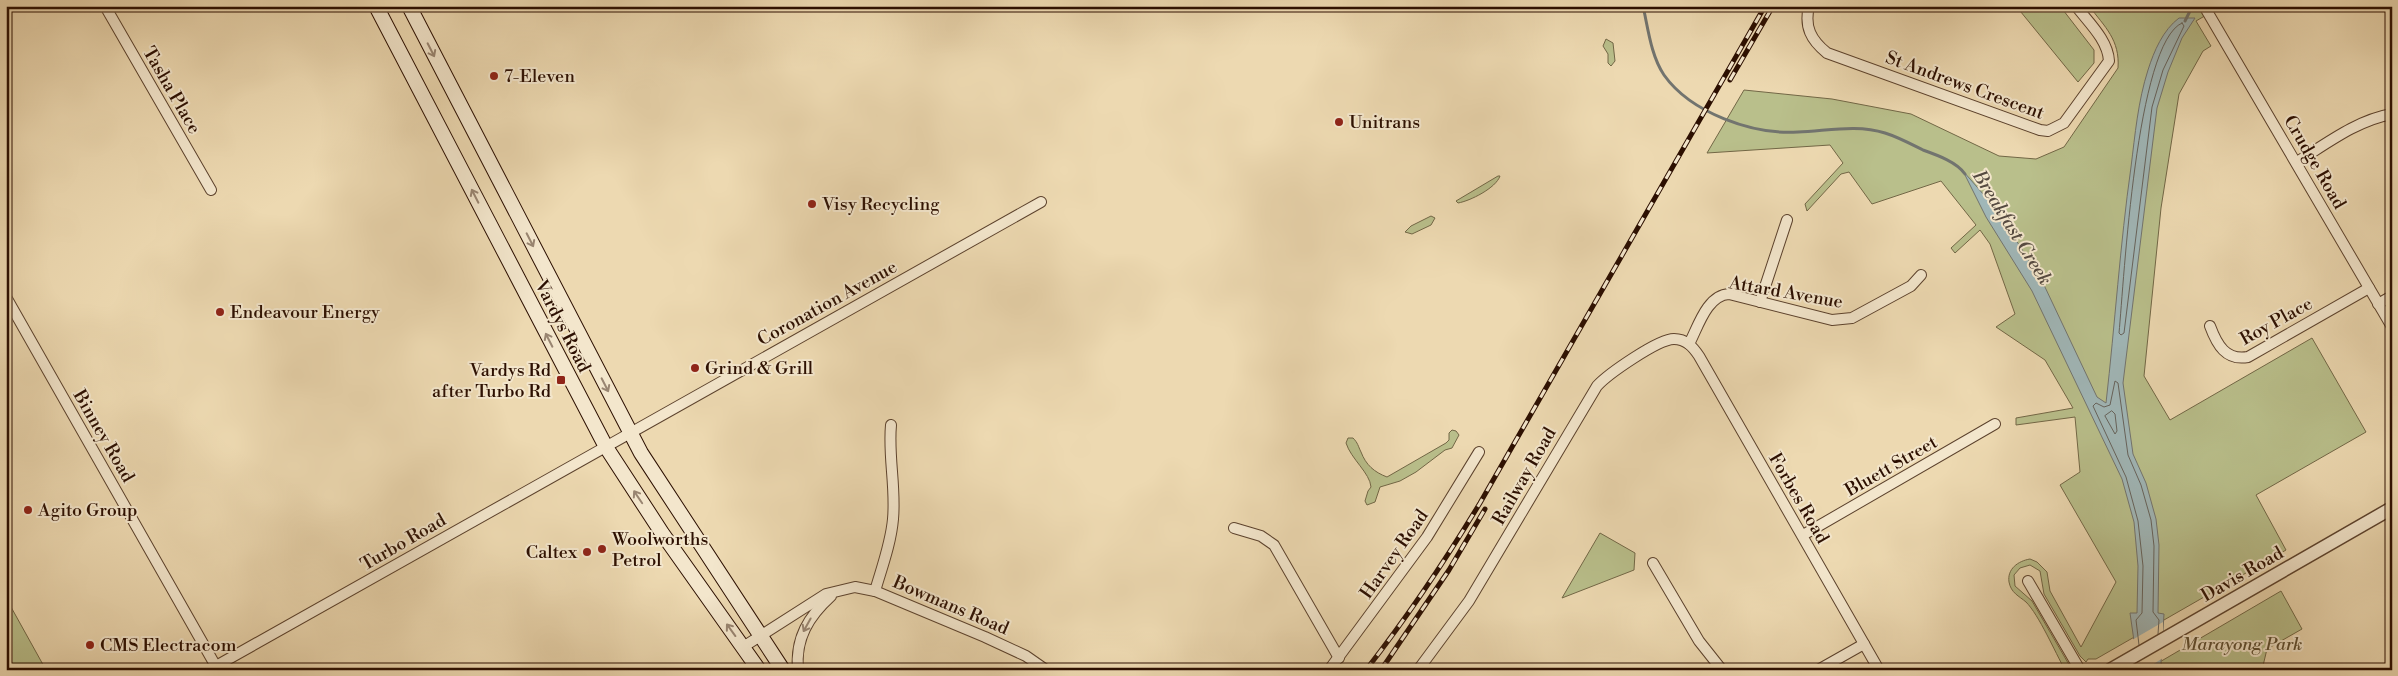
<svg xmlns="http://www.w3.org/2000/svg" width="2398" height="676" font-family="'Libre Bodoni',serif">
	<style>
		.green { fill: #b9bf8b; stroke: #726746 }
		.water { fill: #a0b7b8; stroke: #72746f }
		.pier { fill: #edd9b1 }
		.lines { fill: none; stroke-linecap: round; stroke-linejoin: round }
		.shore { stroke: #66635c; stroke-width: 1 }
		.stream { stroke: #72746f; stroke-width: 3 }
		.minor-casing { stroke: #5c422d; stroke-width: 12 }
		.tertiary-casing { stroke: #5c422d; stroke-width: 15 }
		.secondary-casing { stroke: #2c0f01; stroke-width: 16 }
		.minor { stroke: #f3e6cc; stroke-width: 10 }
		.tertiary { stroke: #f3e6cc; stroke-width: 12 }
		.secondary { stroke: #f3e6cc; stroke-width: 14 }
		.rail-casing { stroke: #2c0f01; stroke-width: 5 }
		.rail { stroke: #f3e6cc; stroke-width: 3; stroke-dasharray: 9; stroke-linecap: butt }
		.oneway { stroke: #998571 }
		.poi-dot { fill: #8f2418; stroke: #f3e6cc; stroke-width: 2 }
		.labels { text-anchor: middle; stroke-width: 4; stroke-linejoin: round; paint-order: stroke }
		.poi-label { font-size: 18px; fill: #2c0f01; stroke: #f3e6cc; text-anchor: start }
		.street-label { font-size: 18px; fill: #2c0f01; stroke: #f3e6cc }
		.park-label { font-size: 18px; font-style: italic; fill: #5d4d31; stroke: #f3e6cc }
		.water-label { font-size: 19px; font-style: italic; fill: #554a41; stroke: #f3e6cc }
	</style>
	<rect width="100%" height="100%" fill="#edd9b1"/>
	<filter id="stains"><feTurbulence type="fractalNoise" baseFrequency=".004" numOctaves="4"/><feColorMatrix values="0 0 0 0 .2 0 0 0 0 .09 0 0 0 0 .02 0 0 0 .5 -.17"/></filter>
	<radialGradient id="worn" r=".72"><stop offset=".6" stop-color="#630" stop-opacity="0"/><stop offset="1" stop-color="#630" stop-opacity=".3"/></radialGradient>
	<g class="green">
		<path d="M2016 6H2060L2094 50V63L2078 82Z"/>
		<path d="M2089 6H2222L2196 21 2211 46 2203 51 2179 94 2161 208 2144 376 2170 420 2312 338 2366 432 2256 495 2286 550 2096 659H2088L2086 662 2080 656 2044 594 2040 571 2030 565 2020 568 2014 575 2015 586 2032 601 2071 668V670H2065C2055 652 2039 615 2026 602 2019 596 2011 593 2009 582 2007 569 2018 561 2030 559L2037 562 2047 572 2050 591 2081 647 2116 582 2060 485 2080 472 2075 417 2016 425V418L2073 408 2045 360 1996 327 2015 314 1990 244 1980 230 1955 253 1951 248 1976 225 1941 181 1872 204 1849 172 1841 174 1807 211 1805 204 1843 163 1830 145 1707 153 1744 90 1832 99 1911 114 1999 156 2036 159 2064 147 2118 68C2120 40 2105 27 2089 6Z"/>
		<path d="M1606 39 1613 43 1615 61 1611 66 1608 63V54L1603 46Z"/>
		<path d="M1498 176H1500C1496 188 1470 201 1458 203L1456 201Z"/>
		<path d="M1431 216 1435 218 1431 225 1412 234 1405 232 1411 226Z"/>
		<path d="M1452 430 1456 431 1459 435 1452 448 1445 450 1416 472 1400 481 1380 487 1375 502 1367 505 1365 501 1368 491 1371 487C1370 473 1351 459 1346 443L1348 438H1353C1358 443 1358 446 1361 452 1366 465 1374 472 1387 477L1446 443 1449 440V433Z"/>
		<path d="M1600 533 1635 553 1634 570 1562 598Z"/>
		<path d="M2281 591 2302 629 2267 649 2262 670H2146Z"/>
		<path d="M6 598 46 670H6Z"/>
	</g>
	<path class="water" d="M2179 18H2195L2182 38 2168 72 2157 108 2123 383 2133 454 2146 483 2156 519 2159 545 2158 613 2164 614 2161 662 2162 670H2134V641L2130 613H2137L2138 566 2134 522 2122 479 2032 291 1986 217 1963 171 1998 211 2044 285 2097 397 2106 403C2115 324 2120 245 2131 167 2135 135 2138 101 2148 70 2154 51 2163 30 2179 18Z"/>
	<path class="pier" d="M2163 622V658L2144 670H2132V640Z"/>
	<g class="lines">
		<g class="shore">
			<path d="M2182 23 2184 26 2163 70 2152 107 2124 333 2121 335 2119 333C2124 281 2136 43 2182 23Z"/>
			<path d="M2112 411 2115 414 2117 431 2115 434 2105 416Z"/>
			<path d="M2139 645 2136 620 2142 613 2143 566 2138 521 2126 477 2093 406 2096 403 2104 407 2110 405 2115 381 2118 383 2128 455 2141 485 2151 520 2154 546 2153 612 2159 620 2158 634"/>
		</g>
		<g class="stream">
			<path d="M1643 6C1648 28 1651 56 1664 75 1691 113 1753 135 1798 132 1827 131 1857 124 1885 133 1898 137 1911 144 1923 150 1937 155 1957 162 1965 174"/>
			<path d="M2185 21 2190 11 2197 6"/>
		</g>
		<g class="minor-casing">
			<g id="minor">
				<path d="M105 6 211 190"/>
				<path d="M1809 6C1804 27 1811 40 1827 53L2040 130 2048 131 2064 123 2109 61C2108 40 2088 22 2076 6"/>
				<path d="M2204 6 2392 327"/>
				<path d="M2297 162C2326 144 2357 120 2392 114"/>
				<path d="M6 297 218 670"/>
				<path d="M1760 302 1787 220"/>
				<path d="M2378 304 2392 296"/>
				<path d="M2210 326C2217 345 2226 361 2248 357L2369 288"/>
				<path d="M1689 344C1698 327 1707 295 1729 294L1832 320 1852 318 1911 286 1921 275"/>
				<path d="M1234 528 1261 536 1274 545 1339 658"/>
				<path d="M1803 535 1995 424"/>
				<path d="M1653 563 1699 641 1722 670"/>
				<path d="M2028 581 2080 670"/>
				<path d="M875 591C882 567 891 543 893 519 896 487 888 456 891 425"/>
				<path d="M743 647 826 594 855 587 875 591 985 637 1026 656 1046 670"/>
				<path d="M216 666 1041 202"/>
				<path d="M798 670C795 638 809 616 831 596"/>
				<path d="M1329 670 1427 537 1479 452"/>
				<path d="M1418 670 1469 601 1597 386C1608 374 1658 339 1674 339 1686 339 1693 347 1699 356L1879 670"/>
				<path d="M1818 670 1864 644"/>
			</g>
		</g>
		<g class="tertiary-casing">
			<path id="tertiary" d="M2110 670 2392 508"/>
		</g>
		<g class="secondary-casing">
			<g id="secondary">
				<path d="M376 6 606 447 662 533 759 670"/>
				<path d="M409 6 641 453 783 670"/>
			</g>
		</g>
		<use href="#minor" class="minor"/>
		<use href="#tertiary" class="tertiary"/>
		<use href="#secondary" class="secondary"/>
		<g class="rail-casing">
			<g id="rail">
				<path d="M1730 80 1773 6"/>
				<path d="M1366 670C1408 616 1445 561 1480 503L1765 6"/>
				<path d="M1381 670 1449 570 1485 509"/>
			</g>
		</g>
		<use href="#rail" class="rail"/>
	</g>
	<defs><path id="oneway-shaft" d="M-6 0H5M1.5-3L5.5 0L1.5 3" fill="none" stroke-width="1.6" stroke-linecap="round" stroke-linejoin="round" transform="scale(1.25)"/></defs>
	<g class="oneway">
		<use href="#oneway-shaft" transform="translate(431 50) rotate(63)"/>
		<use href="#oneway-shaft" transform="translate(475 196) rotate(-117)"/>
		<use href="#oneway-shaft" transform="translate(530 240) rotate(63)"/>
		<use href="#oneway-shaft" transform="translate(549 340) rotate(-117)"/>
		<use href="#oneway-shaft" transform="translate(605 385) rotate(63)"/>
		<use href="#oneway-shaft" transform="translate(638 497) rotate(-124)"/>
		<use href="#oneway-shaft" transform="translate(807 625) rotate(119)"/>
		<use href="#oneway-shaft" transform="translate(731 630) rotate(-126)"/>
	</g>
	<g class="poi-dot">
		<circle cx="494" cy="76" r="5"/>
		<circle cx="1339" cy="122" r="5"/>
		<circle cx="812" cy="204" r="5"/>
		<circle cx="220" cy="312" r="5"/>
		<circle cx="695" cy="368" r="5"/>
		<rect x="556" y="375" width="10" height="10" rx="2.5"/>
		<circle cx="28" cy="510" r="5"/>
		<circle cx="602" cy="549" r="5"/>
		<circle cx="587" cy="552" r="5"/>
		<circle cx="90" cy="645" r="5"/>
	</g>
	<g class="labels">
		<g class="poi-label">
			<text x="504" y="82">7-Eleven</text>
			<text x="1349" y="128">Unitrans</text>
			<text x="822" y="210">Visy Recycling</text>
			<text x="230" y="318">Endeavour Energy</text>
			<text x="705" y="374">Grind &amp; Grill</text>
			<text x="551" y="376" text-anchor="end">Vardys Rd<tspan x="551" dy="21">after Turbo Rd</tspan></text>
			<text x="38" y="516">Agito Group</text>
			<text x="612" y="545">Woolworths<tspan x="612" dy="21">Petrol</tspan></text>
			<text x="577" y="558" text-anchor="end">Caltex</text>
			<text x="100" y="651">CMS Electracom</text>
		</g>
		<g class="street-label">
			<text transform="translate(1965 85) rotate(20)" y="6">St Andrews Crescent</text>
			<text transform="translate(172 90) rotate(60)" y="6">Tasha Place</text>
			<text transform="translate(2315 162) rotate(60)" y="6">Crudge Road</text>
			<text transform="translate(1786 292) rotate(10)" y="6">Attard Avenue</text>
			<text transform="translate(827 303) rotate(-29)" y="6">Coronation Avenue</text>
			<text transform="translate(2276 321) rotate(-29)" y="6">Roy Place</text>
			<text transform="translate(563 326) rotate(63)" y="6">Vardys Road</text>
			<text transform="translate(104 436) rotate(60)" y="6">Binney Road</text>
			<text transform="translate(1891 466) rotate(-30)" y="6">Bluett Street</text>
			<text transform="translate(1524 476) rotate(-60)" y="6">Railway Road</text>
			<text transform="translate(1799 498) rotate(60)" y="6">Forbes Road</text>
			<text transform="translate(403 542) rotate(-30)" y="6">Turbo Road</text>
			<text transform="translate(1394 554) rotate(-55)" y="6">Harvey Road</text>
			<text transform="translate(2242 574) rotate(-30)" y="6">Davis Road</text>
			<text transform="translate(951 605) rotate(23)" y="6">Bowmans Road</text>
		</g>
		<g class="park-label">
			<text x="2242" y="650">Marayong Park</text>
		</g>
		<g class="water-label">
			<text transform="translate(2013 227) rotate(58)" y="7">Breakfast Creek</text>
		</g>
	</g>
	<rect width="2398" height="676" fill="none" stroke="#edd9b1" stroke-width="25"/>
	<rect x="8" y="8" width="2383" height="661" fill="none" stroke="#2c0f01" stroke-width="2.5"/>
	<rect x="12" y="12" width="2373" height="651" fill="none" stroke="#2c0f01"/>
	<rect width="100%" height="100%" filter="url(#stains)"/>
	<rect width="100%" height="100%" fill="url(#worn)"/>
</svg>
